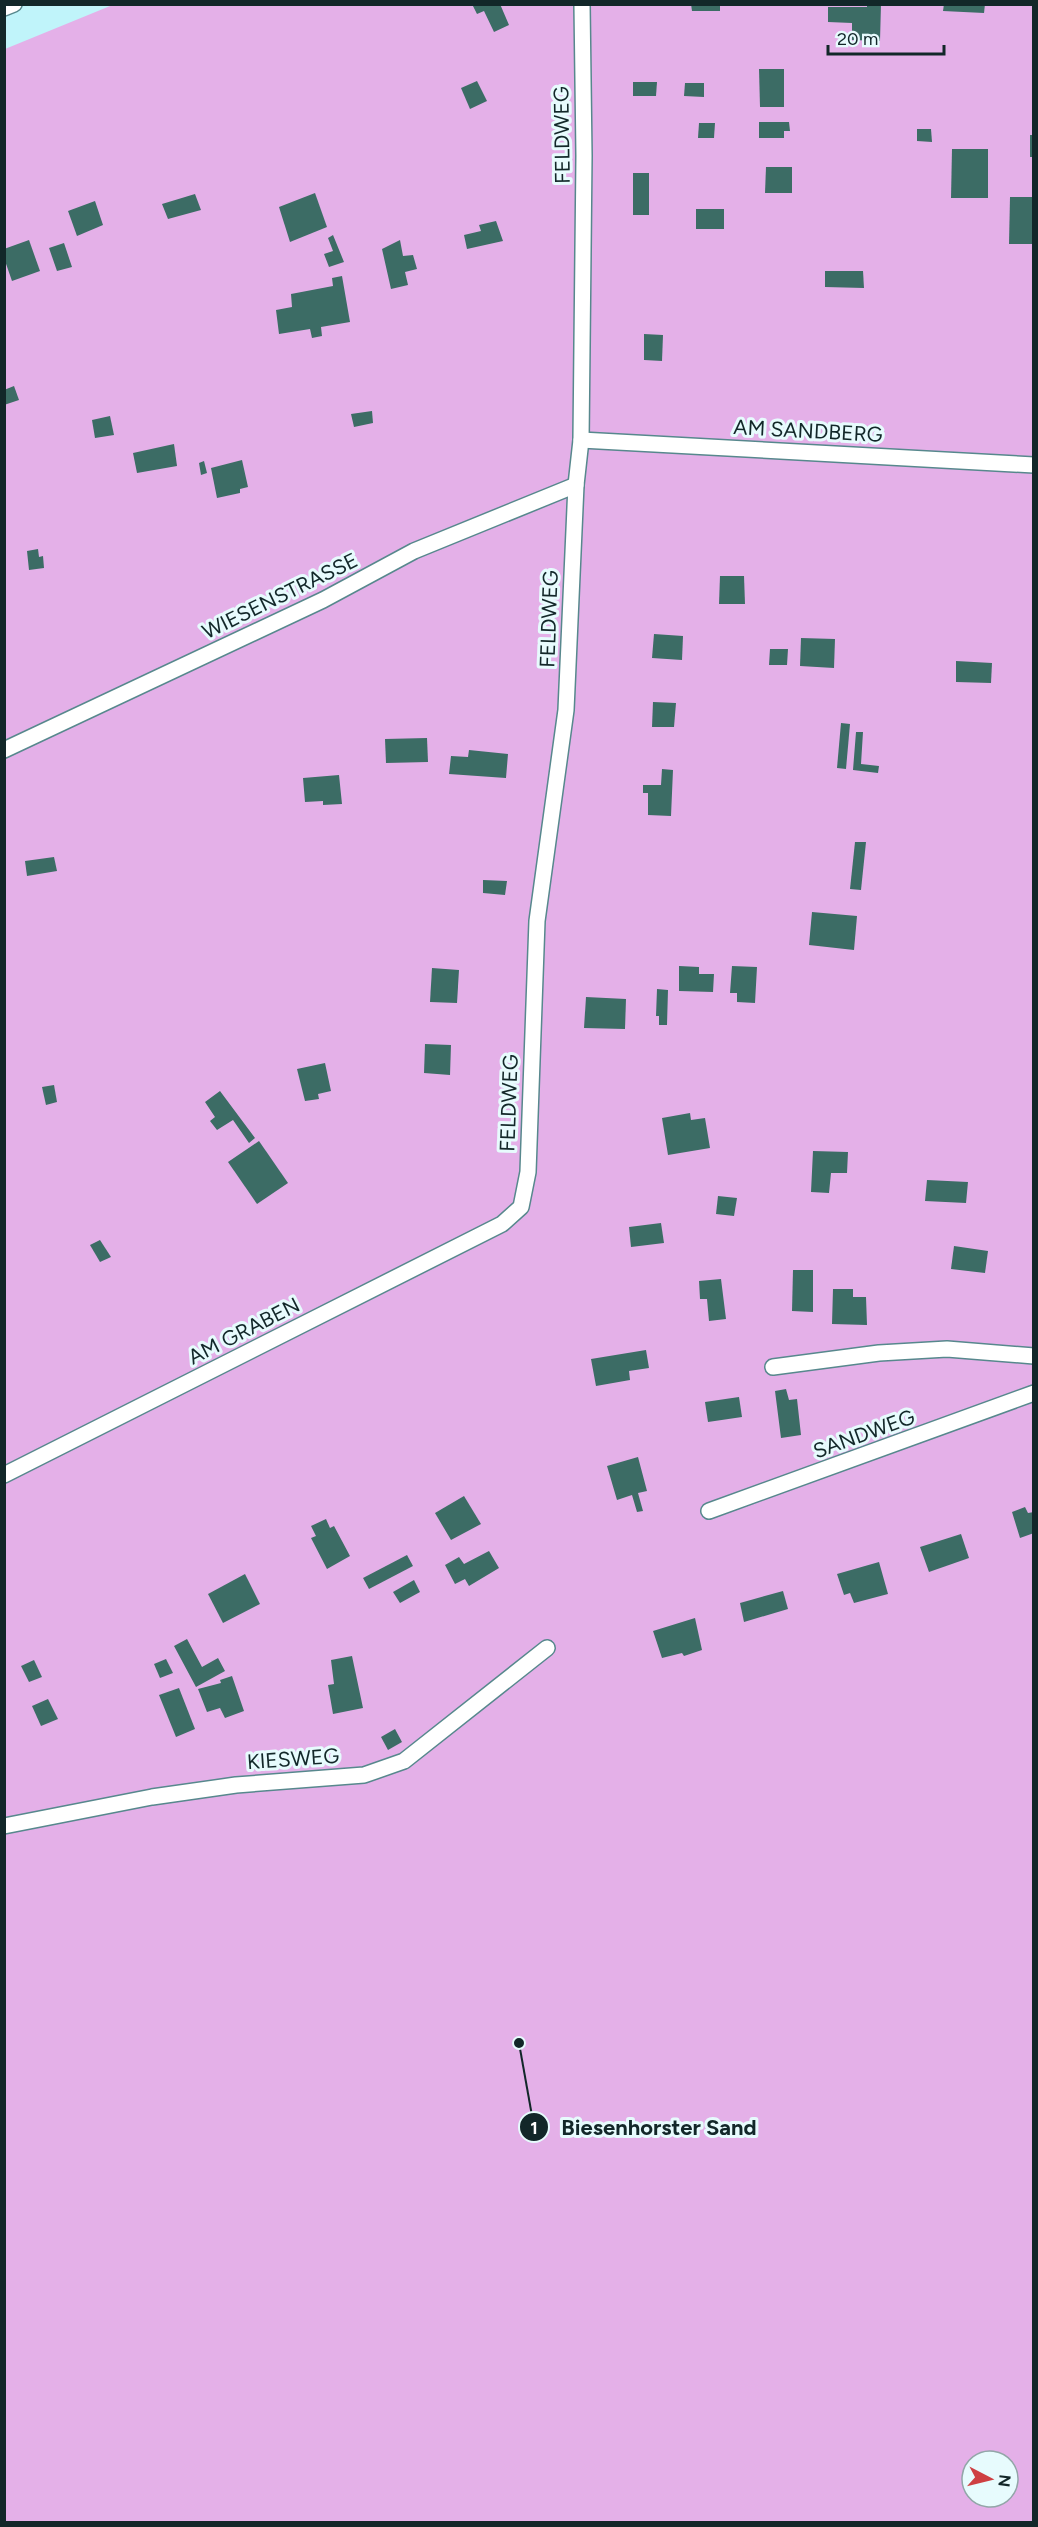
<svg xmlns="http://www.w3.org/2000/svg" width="1038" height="2527" font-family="Figtree,sans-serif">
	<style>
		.green { fill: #e4b0e8; fill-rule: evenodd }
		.building { fill: #3c6c65 }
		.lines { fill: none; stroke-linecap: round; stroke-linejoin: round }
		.service-casing { stroke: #57888d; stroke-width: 18 }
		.service { stroke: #fff; stroke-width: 15 }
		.labels { text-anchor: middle; stroke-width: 6; stroke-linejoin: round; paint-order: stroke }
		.street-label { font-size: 21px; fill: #122729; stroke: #e7fbfd }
		.leader { fill: none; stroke: #122729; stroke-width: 2 }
		.callout-dot { fill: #122729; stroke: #e7fbfd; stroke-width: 2 }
		.mark-label { font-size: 18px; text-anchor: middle; font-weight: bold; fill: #fff }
		.callout-label { font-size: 22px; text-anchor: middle; font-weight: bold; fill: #122729; stroke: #e7fbfd; stroke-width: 6; stroke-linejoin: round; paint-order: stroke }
	</style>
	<rect width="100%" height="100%" fill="#c0f4fa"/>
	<path class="green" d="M115 4 1033 5V2522H5V49ZM972 2461H1008V2497H972Z"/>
	<g class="building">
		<path d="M472 4H500L509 25 494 32 484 11 477 14Z"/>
		<path d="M691 4H720V11H692Z"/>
		<path d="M867 4H881L880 41 852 40V23L828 22V7H867Z"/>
		<path d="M944 4H985L984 13 943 11Z"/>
		<path d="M759 69H784V107H760Z"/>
		<path d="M477 81 487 101 470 109 461 88Z"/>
		<path d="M633 82H657L656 96H633Z"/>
		<path d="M685 83H704V97L684 96Z"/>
		<path d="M759 122H789L790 131H784V138H759Z"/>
		<path d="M699 123H715L714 138H698Z"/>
		<path d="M917 129H931L932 142 917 141Z"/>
		<rect x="1030" y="135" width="4" height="22"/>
		<path d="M952 149H988V198H951Z"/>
		<path d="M766 167H792V193H765Z"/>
		<rect x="633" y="173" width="16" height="42"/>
		<path d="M315 193 327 227 290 242 279 207Z"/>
		<path d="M195 194 201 210 168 219 162 204Z"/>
		<path d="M1010 197H1034V244H1009Z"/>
		<path d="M95 201 103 225 77 236 68 211Z"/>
		<rect x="696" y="209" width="28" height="20"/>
		<path d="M496 221 503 241 467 249 464 235 481 231 479 225Z"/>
		<path d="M333 235 344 262 329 267 324 254 333 251 328 238Z"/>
		<path d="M29 240 40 271 12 281 4 258V249Z"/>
		<path d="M400 240 403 256 413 255 417 269 405 272 408 285 391 289 382 249Z"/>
		<path d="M64 243 72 267 57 271 49 248Z"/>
		<path d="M825 271H863L864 288 825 287Z"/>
		<path d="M342 276 350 322 321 327 322 336 312 338 310 329 279 334 276 310 292 307 291 294 333 286 332 278Z"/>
		<path d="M644 334 663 335 662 361 644 360Z"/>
		<path d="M14 386 19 400 4 405V390Z"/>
		<path d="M372 411 373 423 354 427 351 414Z"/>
		<path d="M110 416 114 435 95 438 92 420Z"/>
		<path d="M174 444 177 466 137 473 133 453Z"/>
		<path d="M242 460 248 487 240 489V493L217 498 211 468Z"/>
		<path d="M204 461 207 473 201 475 199 463Z"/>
		<path d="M38 549 39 557 43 556 44 568 29 570 27 551Z"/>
		<path d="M720 576H744L745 604H719Z"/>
		<path d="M654 634 683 636 682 660 652 658Z"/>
		<path d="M801 638 835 639 834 668 800 666Z"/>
		<path d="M770 649H788L787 665H769Z"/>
		<path d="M956 661 992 663 991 683 956 682Z"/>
		<path d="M653 702 676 703 674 727H652Z"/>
		<path d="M841 723 850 724 846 769 837 768Z"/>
		<path d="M856 732H863L861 764 879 766 878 773 853 770Z"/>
		<path d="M427 738 428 762 386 763 385 739Z"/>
		<path d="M469 750 508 754 506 778 449 774 451 756 468 757Z"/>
		<path d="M662 769 673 770 671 816 648 815V793H643V785H661Z"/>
		<path d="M339 775 342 804 323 805V801L305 802 303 778Z"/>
		<path d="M855 842H866L861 890 850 889Z"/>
		<path d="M54 857 57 871 27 876 25 861Z"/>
		<path d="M483 880 507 881 505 895 483 893Z"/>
		<path d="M812 912 857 916 854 950 809 945Z"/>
		<path d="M679 966 699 967V974H714L713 992 679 991Z"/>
		<path d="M732 966 757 967 755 1003 737 1002V993H730Z"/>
		<path d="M432 968 459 970 457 1003 430 1002Z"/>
		<path d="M657 989 668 990 667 1025H659V1016H656Z"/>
		<path d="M586 997 626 999 625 1029 584 1028Z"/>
		<path d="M425 1044 451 1045 450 1075 424 1073Z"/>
		<path d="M325 1063 331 1091 318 1094 319 1099 305 1101 297 1069Z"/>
		<path d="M54 1085 57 1102 46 1105 42 1087Z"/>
		<path d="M220 1091 255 1138 249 1143 233 1120 217 1130 210 1121 215 1117 205 1102Z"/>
		<path d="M690 1113 691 1120 705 1118 710 1148 668 1155 662 1118Z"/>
		<path d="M259 1141 288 1183 257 1204 228 1162Z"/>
		<path d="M813 1151 848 1152 847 1173H831L829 1193 811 1192Z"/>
		<path d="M927 1180 968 1182 966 1203 925 1201Z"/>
		<path d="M718 1196 737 1198 734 1216 716 1214Z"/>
		<path d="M661 1223 664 1243 631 1247 629 1227Z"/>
		<path d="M100 1240 111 1257 100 1262 90 1245Z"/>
		<path d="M954 1246 988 1251 985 1273 951 1269Z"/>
		<path d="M793 1270H813V1312L792 1311Z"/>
		<path d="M721 1279 726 1319 709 1321 707 1299H700L699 1281Z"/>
		<path d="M833 1289H853V1297H866L867 1325 832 1324Z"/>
		<path d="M646 1350 649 1368 629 1371 630 1380 596 1386 591 1359Z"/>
		<path d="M786 1389 789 1400 797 1399 801 1435 781 1438 775 1391Z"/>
		<path d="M739 1397 742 1417 708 1422 705 1402Z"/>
		<path d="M638 1457 647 1491 638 1493 643 1511 637 1512 632 1495 617 1500 607 1466Z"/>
		<path d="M464 1496 481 1524 451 1540 435 1513Z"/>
		<path d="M1025 1507 1028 1513 1034 1512V1533L1020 1538 1012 1512Z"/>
		<path d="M326 1519 330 1528 334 1526 350 1556 327 1569 311 1538 316 1536 311 1526Z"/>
		<path d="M961 1534 969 1558 929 1572 920 1547Z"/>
		<path d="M489 1551 499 1568 469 1586 465 1579 455 1584 445 1565 459 1557 464 1564Z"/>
		<path d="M407 1555 413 1566 369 1589 363 1578Z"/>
		<path d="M879 1562 888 1594 854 1603 850 1593 844 1595 837 1574Z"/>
		<path d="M245 1574 260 1604 223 1623 208 1594Z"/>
		<path d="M414 1580 420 1592 400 1603 393 1592Z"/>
		<path d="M783 1591 788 1609 744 1622 740 1603Z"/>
		<path d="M695 1618 702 1650 684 1656 682 1653 662 1658 653 1631Z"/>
		<path d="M187 1639 202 1667 218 1658 225 1671 196 1687 174 1646Z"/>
		<path d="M352 1656 363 1708 333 1714 328 1685 334 1684 331 1660Z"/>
		<path d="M166 1659 173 1673 160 1678 154 1664Z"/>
		<path d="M34 1660 42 1677 29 1682 21 1666Z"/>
		<path d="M232 1676 244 1711 225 1718 220 1708 207 1712 198 1689 221 1683 220 1680Z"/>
		<path d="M179 1688 195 1729 176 1737 159 1695Z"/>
		<path d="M48 1699 58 1719 41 1726 32 1706Z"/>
		<path d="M395 1729 402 1742 388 1750 381 1737Z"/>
	</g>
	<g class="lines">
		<g class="service-casing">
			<g id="service">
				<path d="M4 8 14 4"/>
				<path d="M581 440 1034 465"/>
				<path d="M4 750 323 600 414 551 576 485"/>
				<path d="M773 1367 879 1353 947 1349 1034 1356"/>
				<path d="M4 1475 502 1224 521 1207 528 1172 537 921 566 710 576 485 581 440 584 156 582 4"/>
				<path d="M709 1511 1034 1393"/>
				<path d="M4 1826 152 1797 236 1785 364 1775 404 1761 547 1648"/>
			</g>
		</g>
		<use href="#service" class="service"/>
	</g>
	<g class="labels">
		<g class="street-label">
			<text transform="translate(562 135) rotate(-91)" y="7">FELDWEG</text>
			<text transform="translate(808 431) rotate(3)" y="7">AM SANDBERG</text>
			<text transform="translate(280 596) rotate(-26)" y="7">WIESENSTRASSE</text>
			<text transform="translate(549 619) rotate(-88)" y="7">FELDWEG</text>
			<text transform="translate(509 1103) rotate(-88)" y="7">FELDWEG</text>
			<text transform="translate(244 1331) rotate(-27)" y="7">AM GRABEN</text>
			<text transform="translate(864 1434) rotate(-20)" y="7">SANDWEG</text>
			<text transform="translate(293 1759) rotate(-4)" y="7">KIESWEG</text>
		</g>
	</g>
	<path class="leader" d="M519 2043L534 2127"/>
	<g class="callout-dot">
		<circle cx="519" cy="2043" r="6"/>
		<circle cx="534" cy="2127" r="15"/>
	</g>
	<g class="mark-label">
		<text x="534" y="2134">1</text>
	</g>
	<g class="callout-label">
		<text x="659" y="2135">Biesenhorster Sand</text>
	</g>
	<rect width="1038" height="2527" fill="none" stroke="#122729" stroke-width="12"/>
	<g transform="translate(990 2479) rotate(97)"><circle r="28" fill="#e7fbfd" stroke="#92a6a8" stroke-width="1.5"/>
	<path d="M0-4.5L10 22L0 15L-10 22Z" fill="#ce3f42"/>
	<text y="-9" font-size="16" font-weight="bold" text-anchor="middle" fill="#122729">N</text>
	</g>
	<path d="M828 45v9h116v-9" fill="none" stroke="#122729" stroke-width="3"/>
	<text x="837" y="45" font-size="18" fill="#122729" stroke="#e7fbfd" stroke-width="4.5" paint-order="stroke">20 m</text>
</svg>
